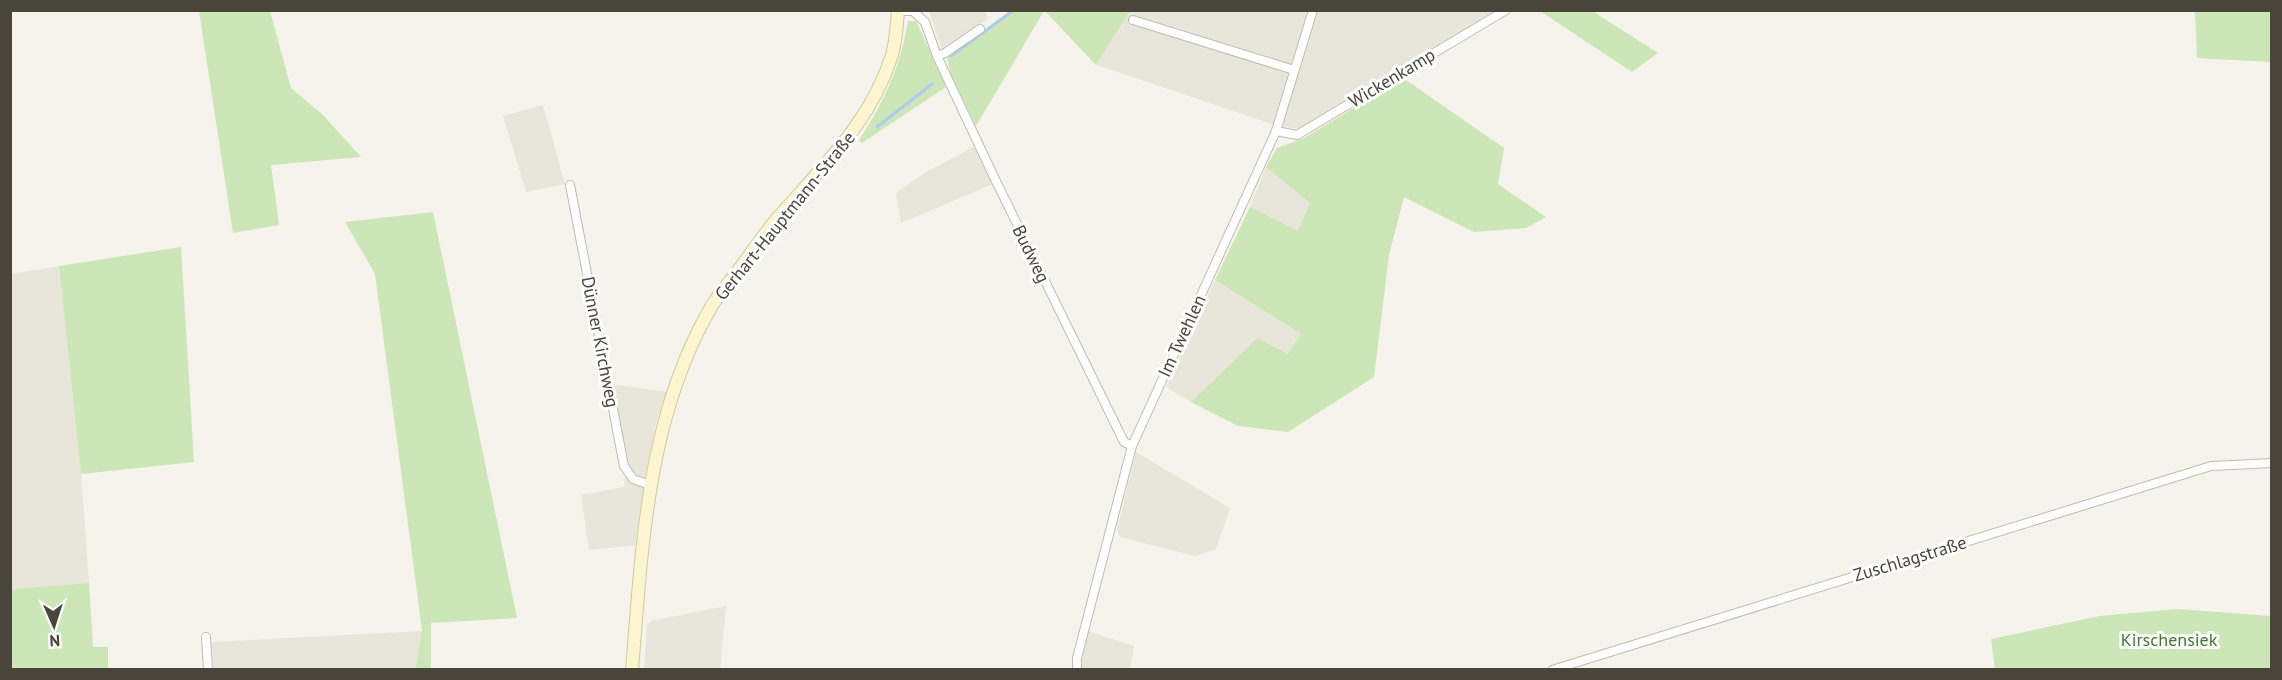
<svg xmlns="http://www.w3.org/2000/svg" width="2282" height="680" font-family="'PT Sans',sans-serif">
	<style>
		.residential { fill: #e8e5da }
		.green { fill: #cce6b8 }
		.lines { fill: none; stroke-linecap: round; stroke-linejoin: round }
		.stream { stroke: #aeccec; stroke-width: 3 }
		.street-casing { stroke: #c0bcaf; stroke-width: 10 }
		.secondary-casing { stroke: #d1c99f; stroke-width: 14 }
		.street { stroke: #fff; stroke-width: 8 }
		.secondary { stroke: #fbf5d0; stroke-width: 12 }
		.labels { text-anchor: middle; stroke-width: 6; stroke-linejoin: round; paint-order: stroke }
		.street-label { font-size: 18px; fill: #49453a; stroke: #fff }
		.park-label { font-size: 18px; fill: #437730; stroke: #fff }
	</style>
	<rect width="100%" height="100%" fill="#f5f3ec"/>
	<g class="residential">
		<path d="M929 11H985L988 19 947 48 941 47Z"/>
		<path d="M1130 11H1495L1298 129 1272 124 1096 65Z"/>
		<path d="M543 105 565 184 526 192 503 116Z"/>
		<path d="M974 147 993 184 901 223 896 193 926 172Z"/>
		<path d="M1266 167 1310 203 1298 232 1250 207Z"/>
		<path d="M59 266 81 474 89 583 11 589V274Z"/>
		<path d="M1215 280 1301 334 1288 355 1257 338 1191 402 1166 387Z"/>
		<path d="M611 384 667 392 657 419 645 477 635 545 589 550 581 495 624 487 626 465Z"/>
		<path d="M1136 452 1230 508 1216 549 1195 556 1120 537 1117 530Z"/>
		<path d="M726 606 720 669H644L647 625 651 621Z"/>
		<path d="M422 631 415 669H213L212 642Z"/>
		<path d="M1088 631 1134 646 1130 669 1080 670 1081 659Z"/>
	</g>
	<g class="green">
		<path d="M199 11H270L291 88 323 115 361 157 271 165 279 225 233 233Z"/>
		<path d="M1010 11H1044L976 126 950 72 947 57Z"/>
		<path d="M1045 11H1130L1096 65Z"/>
		<path d="M1540 11H1592L1658 53 1632 72Z"/>
		<path d="M2195 11H2271V62L2197 58Z"/>
		<path d="M908 21H916L946 87 862 143 859 140C884 103 901 65 908 21Z"/>
		<path d="M1403 78 1504 148 1498 184 1546 217 1526 228 1474 232 1404 197 1389 255 1374 377 1288 432 1238 426 1191 402 1257 338 1288 354 1301 334 1215 280 1250 207 1298 231 1310 203 1266 167 1277 148 1304 138Z"/>
		<path d="M433 212 517 618 431 623V669L415 670 422 630 375 274 345 222Z"/>
		<path d="M181 247 194 462 81 474 59 266Z"/>
		<path d="M89 583 93 647H108V669H11V589Z"/>
		<path d="M2177 609 2271 616V669H1995L1991 639 2100 616Z"/>
	</g>
	<g class="lines">
		<g class="stream">
			<path d="M951 56 1014 10"/>
			<path d="M877 127 932 84"/>
		</g>
		<g class="street-casing">
			<g id="street">
				<path d="M898 11H913L925 22 937 56 994 177 1124 442 1132 446"/>
				<path d="M1133 20 1294 70"/>
				<path d="M937 56 945 53 980 29"/>
				<path d="M1276 131 1297 135 1506 10"/>
				<path d="M570 185 624 466 633 479 650 485"/>
				<path d="M206 637 208 670"/>
				<path d="M1077 670V658L1132 446 1276 131 1313 10"/>
				<path d="M1552 670 2211 466 2272 463"/>
			</g>
		</g>
		<g class="secondary-casing">
			<path id="secondary" d="M632 670C642 547 647 418 710 309 717 296 728 284 737 272 750 255 762 237 775 221 820 169 871 123 892 55 896 41 897 25 898 10"/>
		</g>
		<use href="#street" class="street"/>
		<use href="#secondary" class="secondary"/>
	</g>
	<g class="labels">
		<g class="street-label">
			<text transform="translate(1392 78) rotate(-31)" y="6">Wickenkamp</text>
			<text transform="translate(785 216) rotate(-51)" y="6">Gerhart-Hauptmann-Straße</text>
			<text transform="translate(1031 254) rotate(64)" y="6">Budweg</text>
			<text transform="translate(1182 336) rotate(-65)" y="6">Im Twehlen</text>
			<text transform="translate(600 342) rotate(79)" y="6">Dünner Kirchweg</text>
			<text transform="translate(1910 559) rotate(-17)" y="6">Zuschlagstraße</text>
		</g>
		<g class="park-label">
			<text x="2169" y="646">Kirschensiek</text>
		</g>
	</g>
	<rect width="2282" height="680" fill="none" stroke="#49453a" stroke-width="24"/>
	<g transform="translate(54 626) rotate(177)" stroke="#ffffff" stroke-width="4.5" paint-order="stroke">
	<path d="M0-4.5L10 22L0 15L-10 22Z" fill="#49453a"/>
	<text y="-9" font-size="16" font-weight="bold" text-anchor="middle" fill="#49453a">N</text>
	</g>
</svg>
